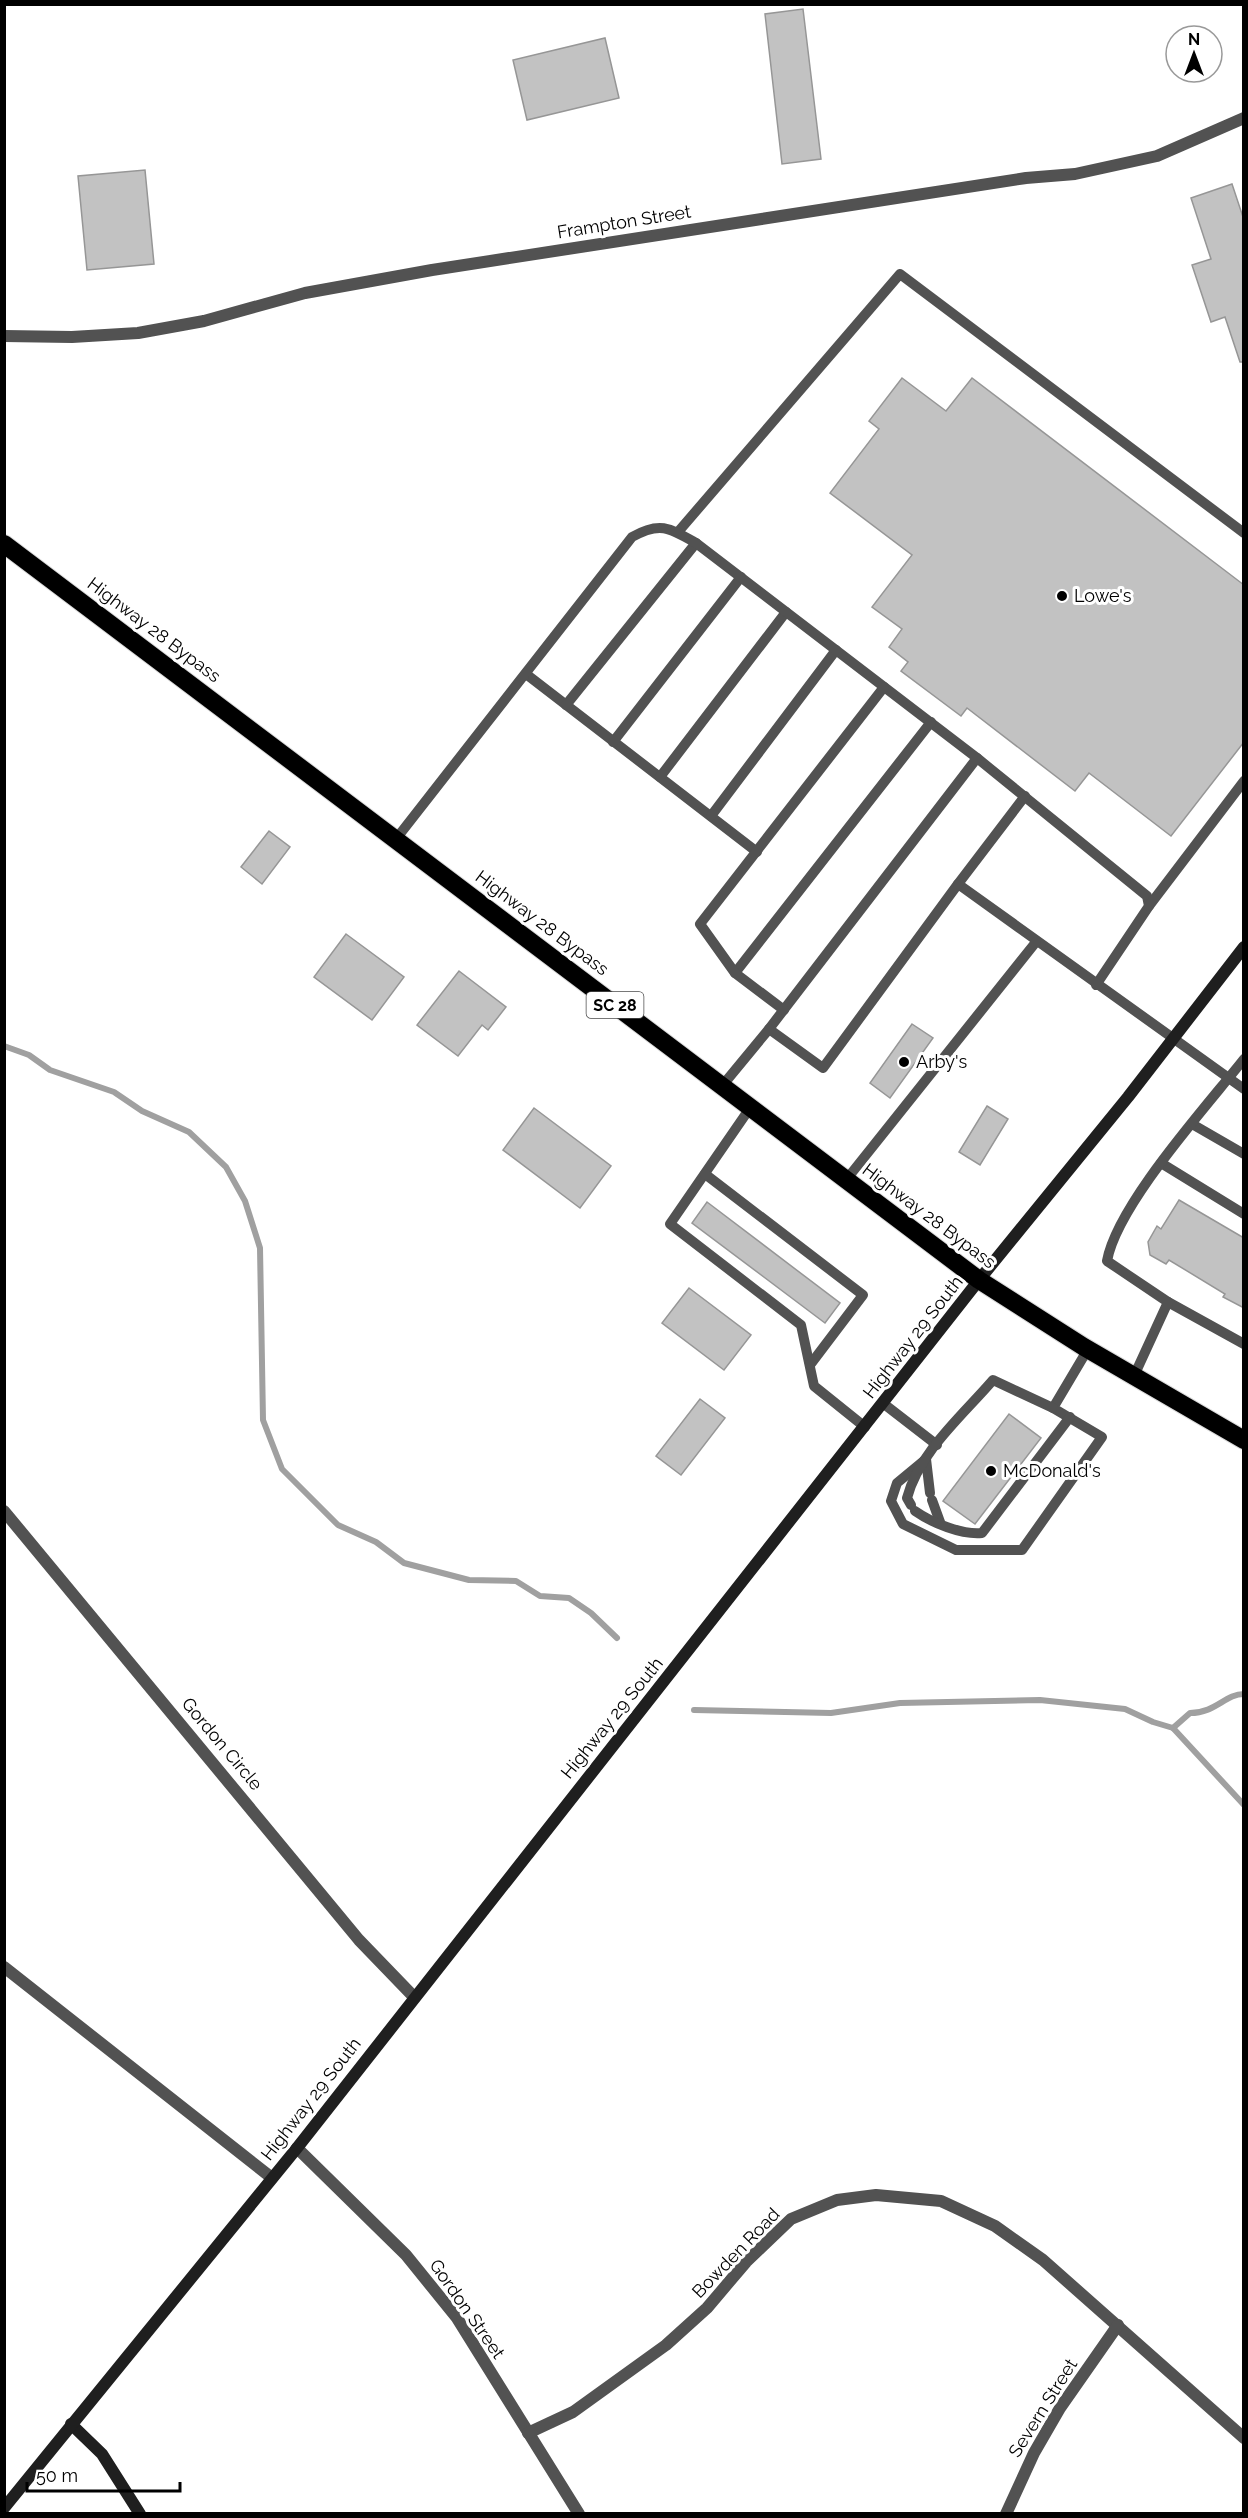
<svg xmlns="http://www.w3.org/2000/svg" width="1248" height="2518" font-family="Raleway,sans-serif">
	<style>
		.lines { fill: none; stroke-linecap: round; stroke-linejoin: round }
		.stream { stroke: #a0a0a0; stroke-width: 6 }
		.building { fill: #c2c2c2; stroke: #969696; stroke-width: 1.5 }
		.highway-casing { stroke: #dbdbdb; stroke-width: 20 }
		.lane { stroke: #525252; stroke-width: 10 }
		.street { stroke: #525252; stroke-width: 12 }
		.secondary { stroke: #1f1f1f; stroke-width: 12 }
		.highway { stroke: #000; stroke-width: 18 }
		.poi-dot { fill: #000; stroke: #fff; stroke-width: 2 }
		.labels { text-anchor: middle; stroke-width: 6; stroke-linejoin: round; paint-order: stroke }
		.shield { fill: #fff; stroke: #4c4c4c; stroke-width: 1.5 }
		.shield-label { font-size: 16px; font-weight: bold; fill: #000 }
		.street-label { font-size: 18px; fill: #000; stroke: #fff }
		.poi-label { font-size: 18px; fill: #000; stroke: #fff; text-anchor: start }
	</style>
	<rect width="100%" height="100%" fill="#fff"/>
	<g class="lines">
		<g class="stream">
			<path d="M4 1046 29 1055 50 1070 114 1092 142 1111 189 1132 226 1167 245 1201 260 1248 263 1420 282 1469 338 1525 376 1542 404 1563 469 1580 516 1581 540 1596 569 1598 591 1613 617 1638"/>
			<path d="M694 1710 831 1713 900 1703 1040 1700 1125 1709 1153 1722 1173 1728 1244 1805"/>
			<path d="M1173 1728 1190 1713C1216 1713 1225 1694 1244 1694"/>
		</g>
	</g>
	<g class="building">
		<path d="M803 9 821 159 782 164 765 14Z"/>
		<path d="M605 38 619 98 527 120 513 60Z"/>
		<path d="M145 170 154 264 87 270 78 176Z"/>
		<path d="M1232 184 1244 220V362H1240L1225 317 1211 322 1192 265 1211 259 1191 198Z"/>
		<path d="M902 378 946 411 972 378 1244 585V742L1171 836 1089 773 1075 791 967 708 961 716 901 671 908 662 889 647 902 629 872 607 912 555 830 493 879 429 869 421Z"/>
		<path d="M269 831 290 847 262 884 241 867Z"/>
		<path d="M346 934 404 977 372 1020 314 977Z"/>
		<path d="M459 971 506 1007 488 1030 482 1025 458 1056 417 1025Z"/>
		<path d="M912 1024 933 1038 890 1098 870 1083Z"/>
		<path d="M987 1106 1008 1119 980 1165 959 1152Z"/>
		<path d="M534 1108 611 1166 580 1208 503 1150Z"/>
		<path d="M1179 1200 1244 1238V1308L1223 1297 1225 1294 1169 1260 1166 1264 1150 1255 1148 1242 1157 1226 1161 1229Z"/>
		<path d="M707 1202 840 1303 825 1323 692 1223Z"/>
		<path d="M689 1288 751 1335 724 1370 662 1323Z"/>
		<path d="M700 1399 725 1418 681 1475 656 1456Z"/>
		<path d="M1009 1414 1041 1438 975 1524 943 1501Z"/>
	</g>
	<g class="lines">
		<g class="highway-casing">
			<path id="highway" d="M4 544 979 1280 1084 1347 1244 1440"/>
		</g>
		<g class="lane">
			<path d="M678 532 900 274 1244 533"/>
			<path d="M526 674 757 852"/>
			<path d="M566 705 696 543"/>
			<path d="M613 742 741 577"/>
			<path d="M977 758 1147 896 1149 906 1096 985"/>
			<path d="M660 777 786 612"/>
			<path d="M711 816 836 650"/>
			<path d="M396 839 632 537C660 521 670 528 696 543L977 758 769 1029 823 1068 958 884 1244 1089"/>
			<path d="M958 884 1025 796"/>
			<path d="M1149 906 1244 781"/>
			<path d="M735 973 931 722"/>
			<path d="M784 1010 735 973 700 924 884 687"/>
			<path d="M722 1086 769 1029"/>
			<path d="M750 1108 670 1224 801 1325 814 1386 865 1427"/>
			<path d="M1192 1124 1244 1154"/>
			<path d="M1161 1163 1244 1214"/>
			<path d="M705 1174 863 1295 810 1365"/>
			<path d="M846 1180 1036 942"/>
			<path d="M1168 1302 1244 1344"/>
			<path d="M1134 1376 1168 1302 1107 1261C1117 1205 1206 1107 1244 1059"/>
			<path d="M884 1404 937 1445"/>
			<path d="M926 1459 897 1483 891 1501 903 1524 956 1550H1022L1102 1437 1053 1408 1088 1349"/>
			<path d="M926 1459 930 1493"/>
			<path d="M932 1500 940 1522"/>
			<path d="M911 1505 907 1498C919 1452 963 1415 993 1380L1053 1408"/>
			<path d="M915 1511C932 1523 962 1535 982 1533L1070 1417"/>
		</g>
		<g class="street">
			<path d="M4 336 72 337 138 333 204 321 305 293 432 270 1026 178 1075 174 1157 156 1244 118"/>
			<path d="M4 1511 359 1940 414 1997"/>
			<path d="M4 1967 272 2178"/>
			<path d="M297 2148 406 2255 457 2318 579 2514"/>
			<path d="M528 2433 573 2412 666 2345 707 2308 746 2262 791 2219 837 2200 876 2195 941 2201 995 2226 1043 2260 1244 2438"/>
			<path d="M1006 2514 1034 2453 1060 2408 1118 2325"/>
		</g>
		<g class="secondary">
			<path d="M71 2424 102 2454 140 2514"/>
			<path d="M4 2508 297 2148 979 1280 1128 1097 1244 947"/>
		</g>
		<use href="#highway" class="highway"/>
	</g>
	<g class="poi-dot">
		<circle cx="1062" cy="596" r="6"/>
		<circle cx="904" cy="1062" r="6"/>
		<circle cx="991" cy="1471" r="6"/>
	</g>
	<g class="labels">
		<rect class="shield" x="586.5" y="992" width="57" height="26" rx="4.5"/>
		<g class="shield-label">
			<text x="615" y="1011">SC 28</text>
		</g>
		<g class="street-label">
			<text transform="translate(624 222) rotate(-9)" y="6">Frampton Street</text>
			<text transform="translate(154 630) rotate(37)" y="6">Highway 28 Bypass</text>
			<text transform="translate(542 923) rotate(37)" y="6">Highway 28 Bypass</text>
			<text transform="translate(929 1216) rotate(37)" y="6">Highway 28 Bypass</text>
			<text transform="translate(913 1337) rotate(-52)" y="6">Highway 29 South</text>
			<text transform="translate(612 1718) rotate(-51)" y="6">Highway 29 South</text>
			<text transform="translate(222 1744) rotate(50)" y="6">Gordon Circle</text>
			<text transform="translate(311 2099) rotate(-52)" y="6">Highway 29 South</text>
			<text transform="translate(736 2253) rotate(-46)" y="6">Bowden Road</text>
			<text transform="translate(467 2309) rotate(55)" y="6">Gordon Street</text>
			<text transform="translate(1043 2408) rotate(-58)" y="6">Severn Street</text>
		</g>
		<g class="poi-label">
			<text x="1074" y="602">Lowe's</text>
			<text x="916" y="1068">Arby's</text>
			<text x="1003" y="1477">McDonald's</text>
		</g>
	</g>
	<rect width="1248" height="2518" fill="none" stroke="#000000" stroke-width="12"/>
	<g transform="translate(1194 54)"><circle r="28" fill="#ffffff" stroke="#999999" stroke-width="1.5"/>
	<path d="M0-4.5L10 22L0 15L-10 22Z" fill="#000000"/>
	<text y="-9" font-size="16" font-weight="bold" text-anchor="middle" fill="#000000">N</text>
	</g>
	<path d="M27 2482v9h153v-9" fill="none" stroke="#000000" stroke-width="3"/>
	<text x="36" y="2482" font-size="18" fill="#000000" stroke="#ffffff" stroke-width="4.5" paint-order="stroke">50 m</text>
</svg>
